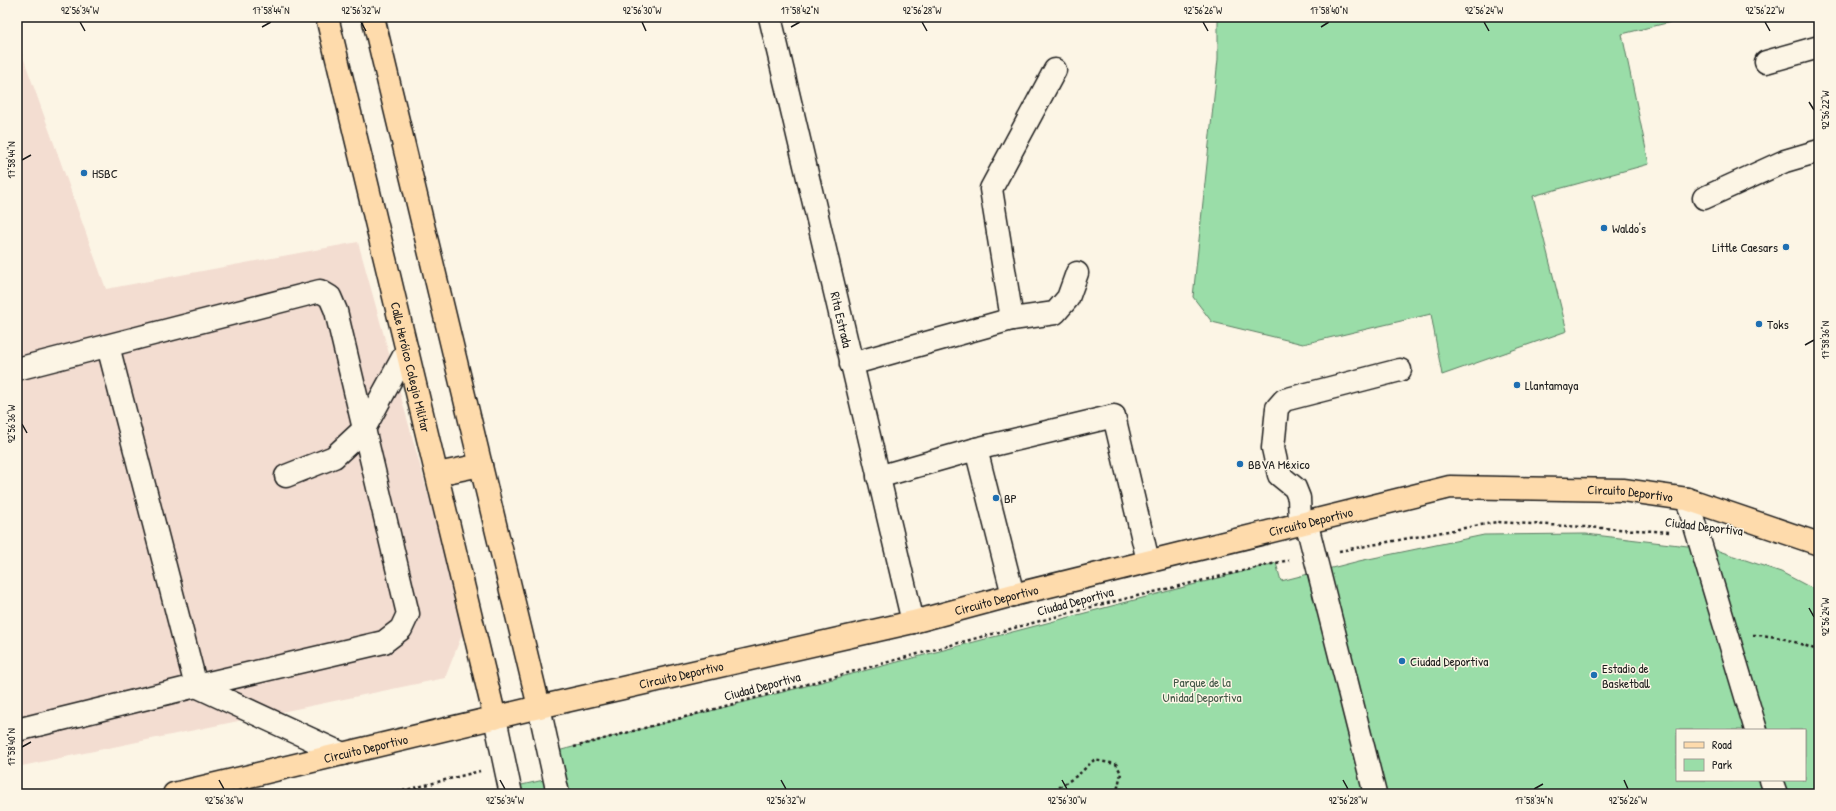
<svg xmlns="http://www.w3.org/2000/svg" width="1836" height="811" font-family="'Patrick Hand',sans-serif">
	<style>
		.built { fill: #f3ddd1 }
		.green { fill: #9adda8; stroke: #5b7c62; fill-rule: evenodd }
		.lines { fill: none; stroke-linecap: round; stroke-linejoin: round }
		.minor-casing { stroke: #1c1c1c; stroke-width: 25 }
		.major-casing { stroke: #1c1c1c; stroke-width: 25 }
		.path { stroke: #1c1c1c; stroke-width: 2.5; stroke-dasharray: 3 3; stroke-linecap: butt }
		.minor { stroke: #fcf5e5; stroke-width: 22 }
		.major { stroke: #fedbac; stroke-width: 22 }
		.ticks { fill: none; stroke: #1c1c1c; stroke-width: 1.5 }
		.poi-dot { fill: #1f6fb2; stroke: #fcf5e5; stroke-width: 1.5 }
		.labels { text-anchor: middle; stroke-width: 3; stroke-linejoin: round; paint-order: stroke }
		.poi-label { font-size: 13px; fill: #1c1c1c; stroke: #fcf5e5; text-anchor: start }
		.street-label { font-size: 13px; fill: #1c1c1c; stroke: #fcf5e5 }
		.park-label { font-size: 13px; fill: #425646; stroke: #fcf5e5 }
		.neatline { fill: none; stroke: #1c1c1c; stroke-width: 1.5 }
		.ticks-label { font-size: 10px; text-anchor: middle; fill: #1c1c1c }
	</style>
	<rect width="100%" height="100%" fill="#fcf5e5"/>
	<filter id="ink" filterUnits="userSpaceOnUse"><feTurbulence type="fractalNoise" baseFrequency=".025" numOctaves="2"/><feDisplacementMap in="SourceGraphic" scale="8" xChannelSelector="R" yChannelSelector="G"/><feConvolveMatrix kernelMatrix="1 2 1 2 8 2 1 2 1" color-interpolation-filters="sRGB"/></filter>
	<g filter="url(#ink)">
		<path class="built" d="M17 40 106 289 358 242 465 627 445 678 17 767Z"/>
		<g class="green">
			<path d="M1218 17H1691L1622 34 1649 164 1533 196 1567 331 1442 375 1431 314 1303 344 1212 322 1193 297 1218 59Z"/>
			<path d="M1586 534 1713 549 1781 572 1819 592V794H482L557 777 550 753 1276 563 1281 581 1359 561 1484 535ZM1677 730H1805V780H1677Z"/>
		</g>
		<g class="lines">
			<g class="minor-casing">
				<g id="minor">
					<path id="s1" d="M770 17 913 622"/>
					<path d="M1766 62 1819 47"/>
					<path d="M1704 198 1785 161 1819 151"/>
					<path d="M1012 319 991 189 1055 70"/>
					<path d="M108 346 196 686 343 754"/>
					<path d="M851 364 1012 319 1055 313 1068 298 1077 273"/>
					<path d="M17 369 320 291 330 297 336 311 408 614 401 629 384 642 196 686 17 730"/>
					<path d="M286 476 334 457 364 429 407 350"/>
					<path d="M878 477 976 449"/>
					<path d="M1687 499 1756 730"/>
					<path d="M1306 521 1375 794"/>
					<path d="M1300 523 1299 498 1295 488 1279 475 1273 448 1277 408 1284 400 1400 370"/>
					<path d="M1013 595 976 449 1114 416 1148 561"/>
					<path d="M539 707 558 794"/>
					<path d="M495 718 511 794"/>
					<path d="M1771 780 1776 794"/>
				</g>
			</g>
			<g class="major-casing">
				<g id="major">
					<path id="s2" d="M327 17 495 718"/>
					<path d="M373 17 539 707"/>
					<path d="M437 474 481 465"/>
					<path id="s3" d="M174 794 539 707 913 622 1013 595 1450 487 1623 490 1687 499 1819 544"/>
				</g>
			</g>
			<g class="path">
				<path d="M1339 551 1497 522 1671 532"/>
				<path d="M1753 635C1777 635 1797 642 1819 651"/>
				<path d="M574 747 1099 605 1289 560"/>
				<path d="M391 794 480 771"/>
				<path d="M1049 794 1078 775 1094 760 1116 764 1121 773 1118 787 1109 794"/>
			</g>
			<use href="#minor" class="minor"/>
			<use href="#major" class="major"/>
		</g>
	</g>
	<path class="ticks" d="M80 22 85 31M361 22 366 31M642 22 646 31M922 22 927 31M1203 22 1208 31M1484 22 1489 31M1765 22 1770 31M262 27 271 22M791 27 800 22M1321 27 1329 22M1809 102 1814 110M22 160 31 155M1805 345 1814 340M22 424 27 433M1809 608 1814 617M22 747 31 742M219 780 224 789M500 780 505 789M781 780 786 789M1062 780 1067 789M1343 780 1348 789M1624 780 1628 789M1534 789 1543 784"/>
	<g class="poi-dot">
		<circle cx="84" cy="173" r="4"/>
		<circle cx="1604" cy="228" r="4"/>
		<circle cx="1786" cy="247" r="4"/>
		<circle cx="1759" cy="324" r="4"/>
		<circle cx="1517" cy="385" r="4"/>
		<circle cx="1240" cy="464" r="4"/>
		<circle cx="996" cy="498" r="4"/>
		<circle cx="1402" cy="661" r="4"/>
		<circle cx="1594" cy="675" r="4"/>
	</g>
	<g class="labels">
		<g class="poi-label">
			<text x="92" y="178">HSBC</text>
			<text x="1612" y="233">Waldo's</text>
			<text x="1778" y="252" text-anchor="end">Little Caesars</text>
			<text x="1767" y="329">Toks</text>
			<text x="1525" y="390">Llantamaya</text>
			<text x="1248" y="469">BBVA México</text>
			<text x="1004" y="503">BP</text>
			<text x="1410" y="666">Ciudad Deportiva</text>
			<text x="1602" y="673">Estadio de<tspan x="1602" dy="15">Basketball</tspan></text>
		</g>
		<g class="street-label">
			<text dy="5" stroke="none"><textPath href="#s1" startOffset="311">Rita Estrada</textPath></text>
			<text dy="5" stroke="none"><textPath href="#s2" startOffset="360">Calle Heróico Colegio Militar</textPath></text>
			<text dy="5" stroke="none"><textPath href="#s3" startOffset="1493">Circuito Deportivo</textPath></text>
			<text dy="5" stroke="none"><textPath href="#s3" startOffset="1169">Circuito Deportivo</textPath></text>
			<text transform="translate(1704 526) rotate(7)" y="5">Ciudad Deportiva</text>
			<text dy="5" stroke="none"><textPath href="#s3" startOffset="845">Circuito Deportivo</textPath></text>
			<text transform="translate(1075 601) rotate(-15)" y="5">Ciudad Deportiva</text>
			<text dy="5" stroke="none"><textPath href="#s3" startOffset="521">Circuito Deportivo</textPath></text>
			<text transform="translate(762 686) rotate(-15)" y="5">Ciudad Deportiva</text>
			<text dy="5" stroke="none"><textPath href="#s3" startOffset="197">Circuito Deportivo</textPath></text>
		</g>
		<g class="park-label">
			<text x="1202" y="687">Parque de la<tspan x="1202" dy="15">Unidad Deportiva</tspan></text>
		</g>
	</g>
	<rect width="1836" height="811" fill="none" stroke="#fcf5e5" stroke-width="44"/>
	<rect x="1676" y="729" width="130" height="52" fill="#fcf5e5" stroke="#a29e95"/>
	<rect x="1684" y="742" width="20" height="6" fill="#fedbac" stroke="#a29e95"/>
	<text x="1712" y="749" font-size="12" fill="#1c1c1c">Road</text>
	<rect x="1684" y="759" width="20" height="12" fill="#9adda8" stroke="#a29e95"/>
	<text x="1712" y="769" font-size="12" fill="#1c1c1c">Park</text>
	<rect x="22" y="22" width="1792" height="767" class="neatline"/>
	<g class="ticks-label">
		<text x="80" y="14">92°56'34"W</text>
		<text x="271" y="14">17°58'44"N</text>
		<text x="361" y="14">92°56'32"W</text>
		<text x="642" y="14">92°56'30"W</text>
		<text x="800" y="14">17°58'42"N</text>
		<text x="922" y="14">92°56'28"W</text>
		<text x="1203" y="14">92°56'26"W</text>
		<text x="1329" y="14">17°58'40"N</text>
		<text x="1484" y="14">92°56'24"W</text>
		<text x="1765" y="14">92°56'22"W</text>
		<text transform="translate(1825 110) rotate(-90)" y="4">92°56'22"W</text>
		<text transform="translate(11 160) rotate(-90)" y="4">17°58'44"N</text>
		<text transform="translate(1825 340) rotate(-90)" y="4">17°58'36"N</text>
		<text transform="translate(11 424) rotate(-90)" y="4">92°56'36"W</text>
		<text transform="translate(1825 617) rotate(-90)" y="4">92°56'24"W</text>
		<text transform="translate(11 747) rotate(-90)" y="4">17°58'40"N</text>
		<text x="224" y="804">92°56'36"W</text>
		<text x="505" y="804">92°56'34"W</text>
		<text x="786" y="804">92°56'32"W</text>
		<text x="1067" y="804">92°56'30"W</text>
		<text x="1348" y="804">92°56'28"W</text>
		<text x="1534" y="804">17°58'34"N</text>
		<text x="1628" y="804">92°56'26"W</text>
	</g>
</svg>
